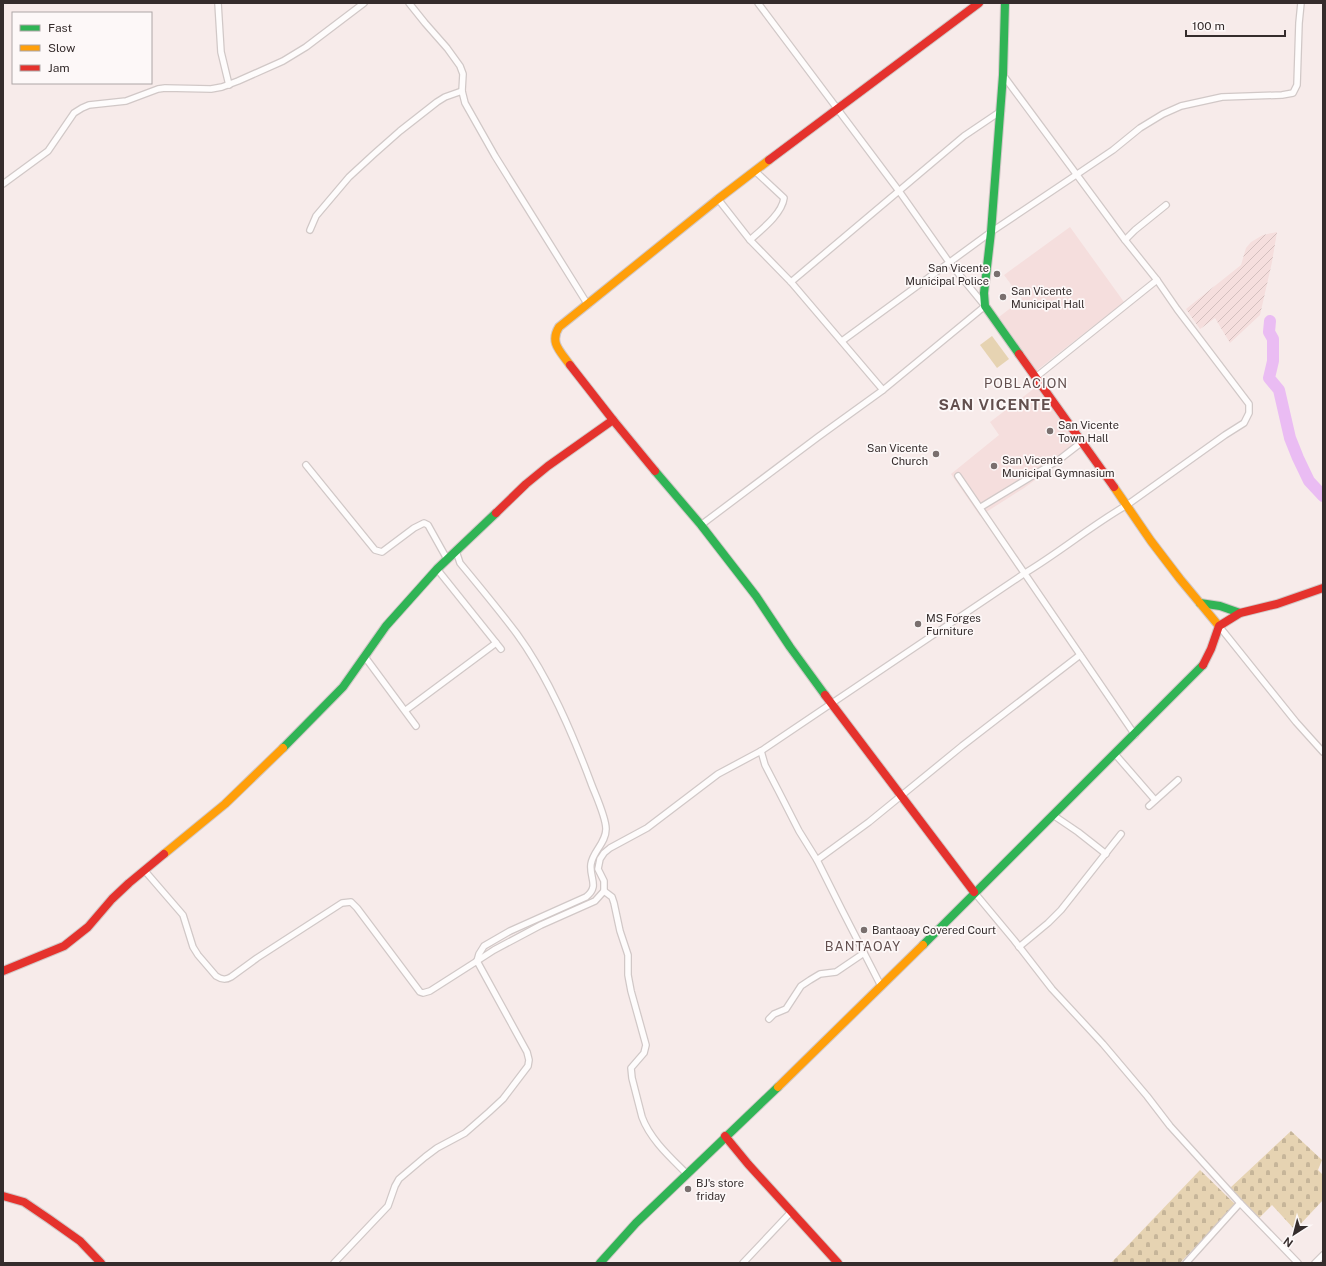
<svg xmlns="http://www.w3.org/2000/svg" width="1326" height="1266" font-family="'Public Sans',sans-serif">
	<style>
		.built { fill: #f5dedd }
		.industrial { fill: url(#industrial-furrows) }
		.cemetery { fill: url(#cemetery-stones) }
		.garden { fill: #e6d3b2 }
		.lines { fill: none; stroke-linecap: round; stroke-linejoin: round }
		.river { stroke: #eabcf3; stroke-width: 12 }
		.street-casing { stroke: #d1c8c7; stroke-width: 8 }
		.fast-casing { stroke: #d1c8c7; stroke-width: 10 }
		.slow-casing { stroke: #d1c8c7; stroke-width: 10 }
		.jam-casing { stroke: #d1c8c7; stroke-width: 10 }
		.street { stroke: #fefcfc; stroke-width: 5.5 }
		.fast { stroke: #30b455; stroke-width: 8 }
		.slow { stroke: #ff9f0a; stroke-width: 8 }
		.jam { stroke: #e5322d; stroke-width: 8 }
		.poi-dot { fill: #796f6e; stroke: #fdf8f8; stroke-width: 1.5 }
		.labels { text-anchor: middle; stroke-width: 3.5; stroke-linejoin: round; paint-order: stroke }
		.poi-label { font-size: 11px; fill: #352c2c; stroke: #fdf8f8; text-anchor: start }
		.quarter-label { font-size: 13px; letter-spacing: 1px; fill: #624f4e; stroke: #fdf8f8 }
		.district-label { font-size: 15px; font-weight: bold; letter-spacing: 1px; fill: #624f4e; stroke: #fdf8f8 }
	</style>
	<defs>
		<pattern id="industrial-furrows" width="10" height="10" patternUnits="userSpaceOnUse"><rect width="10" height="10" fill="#f5dedd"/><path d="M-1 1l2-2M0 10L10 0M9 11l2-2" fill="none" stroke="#d3bfbe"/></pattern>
		<pattern id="cemetery-stones" width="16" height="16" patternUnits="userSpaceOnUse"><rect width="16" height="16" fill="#e6d3b2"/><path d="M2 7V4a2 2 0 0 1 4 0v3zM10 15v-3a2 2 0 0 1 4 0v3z" fill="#c6b599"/></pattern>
	</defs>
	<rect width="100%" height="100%" fill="#f7ebea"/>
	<g class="built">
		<path d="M1070 227 1124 302 1036 371 999 317 1022 299 1004 275Z"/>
		<path d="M1036 387 1080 448 1024 488 980 516 951 474 999 435 990 422Z"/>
	</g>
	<path class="industrial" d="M1277 232 1272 262 1260 315 1230 343 1215 318 1200 329 1186 309 1241 265 1246 248 1251 242 1263 235Z"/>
	<g class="cemetery">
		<path d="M1291 1131 1322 1160 1318 1170 1323 1175V1200L1295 1230 1272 1205 1259 1218 1230 1188Z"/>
		<path d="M1200 1170 1236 1205 1180 1263H1111Z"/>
	</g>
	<path class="garden" d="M992 336 1009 359 997 368 980 345Z"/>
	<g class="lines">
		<path class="river" d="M1270 321 1269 332 1273 339V361L1269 378 1279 390 1290 438 1298 458 1309 481 1323 496"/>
		<g class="street-casing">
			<g id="street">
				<path d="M218 3 221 52 229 85"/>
				<path d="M409 3 425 23 447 48 460 66 463 74 462 91 465 103 495 156 588 305"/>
				<path d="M3 184 48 151 74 113 82 108 89 105 126 101 158 89 165 88 211 89 222 87 238 81 283 61 306 47 364 3"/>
				<path d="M718 199 750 240 791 282 883 390"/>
				<path d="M310 230 316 216 349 177 374 154 400 131 437 102 445 97 462 91"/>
				<path d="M750 240C761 230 782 214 784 198L755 171"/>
				<path d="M1125 240 1135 230 1166 205"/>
				<path d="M791 282 964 136 1001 111"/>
				<path d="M842 341 991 232 1076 175 1113 150 1140 128 1163 114 1181 106 1222 97 1282 95 1293 93 1297 85 1299 23 1301 3"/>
				<path d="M1036 377 1157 280"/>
				<path d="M306 465 375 550 382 552 414 528 424 523 428 525 447 559"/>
				<path d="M958 476 1135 735"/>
				<path d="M981 507 1060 459 1082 442"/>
				<path d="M701 525 818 437 883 390 985 306 949 262 899 191 758 3"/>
				<path d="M456 551 460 563C479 586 499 610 517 634 549 678 572 732 591 783 595 794 606 817 606 829 606 843 593 851 591 864 589 878 600 886 586 897L510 931 484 946 479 954 477 961"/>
				<path d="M437 569 501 649"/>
				<path d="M1219 626 1296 722 1323 752"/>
				<path d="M365 657 416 726"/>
				<path d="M406 710 496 643"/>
				<path d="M761 751 765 765 778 790 799 831 817 860 842 910 881 986"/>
				<path d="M1115 754 1155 800"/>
				<path d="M1149 806 1178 780"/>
				<path d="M1053 815 1078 832 1106 854"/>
				<path d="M817 860 869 822 962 746 1080 655"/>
				<path d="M145 871 183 915 193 947 198 955 216 976C222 980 226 980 231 977L257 958 342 903 351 902 357 908 420 992 423 993 430 991 477 961 527 1052 529 1060 528 1066 503 1099 489 1112 465 1133 437 1148 425 1157 399 1179 395 1186 388 1206 334 1263"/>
				<path d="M604 891 612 897 614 903 620 931 628 955V975L631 991 646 1045 644 1053 631 1068 632 1078 642 1117C650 1139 670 1157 686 1173"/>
				<path d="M974 892 1014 940 1052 989 1103 1044 1147 1096 1170 1126 1240 1203 1298 1263"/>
				<path d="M1019 947 1048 923 1061 910 1121 834"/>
				<path d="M477 961 494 950 541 925 595 901 604 891V881L598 869 600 859 604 853 610 848 647 828 718 774 761 751 1025 573C1060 552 1092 525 1127 505L1225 435 1244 423 1249 413V404L1177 309 1157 280 1125 240 1003 75"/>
				<path d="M769 1019 774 1014 786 1009 801 986 810 980 820 974 836 972 864 953"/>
				<path d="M743 1263 792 1211"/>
				<path d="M1186 1263 1240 1203"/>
				<path d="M1315 1263 1323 1255"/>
			</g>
		</g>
		<g class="fast-casing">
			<g id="fast">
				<path d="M1005 3 1003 75 991 232 984 293 985 306 1019 354"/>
				<path d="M655 471 701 525 756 596 790 647 825 695"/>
				<path d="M1200 603 1220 606 1240 613"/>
				<path d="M283 748 343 687 386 626 437 569 496 513"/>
				<path d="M923 945 1203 665"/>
				<path d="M600 1263 636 1223 778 1087"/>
			</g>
		</g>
		<g class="slow-casing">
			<g id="slow">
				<path d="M570 365C561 352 549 343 559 327L718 199 769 160"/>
				<path d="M1114 487 1151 541 1180 579 1219 626"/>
				<path d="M164 854 225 804 283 748"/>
				<path d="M778 1087 923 945"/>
			</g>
		</g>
		<g class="jam-casing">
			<g id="jam">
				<path d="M769 160 979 3"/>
				<path d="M1019 354 1114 487"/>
				<path d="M570 365 613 420 655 471"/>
				<path d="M496 513 526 484 548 466 613 420"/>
				<path d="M1203 665 1211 649 1219 626 1240 613 1277 604 1323 588"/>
				<path d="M825 695 974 892"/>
				<path d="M3 971 64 946 88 927 112 899 129 883 164 854"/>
				<path d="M725 1136 748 1164 838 1263"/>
				<path d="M3 1196 24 1202 49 1219 80 1241 101 1263"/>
			</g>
		</g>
		<use href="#street" class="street"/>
		<use href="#fast" class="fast"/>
		<use href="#slow" class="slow"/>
		<use href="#jam" class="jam"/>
	</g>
	<g class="poi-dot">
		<circle cx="997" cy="274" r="4"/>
		<circle cx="1003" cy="297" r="4"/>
		<circle cx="1050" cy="431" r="4"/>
		<circle cx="936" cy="454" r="4"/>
		<circle cx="994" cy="466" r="4"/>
		<circle cx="918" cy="624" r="4"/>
		<circle cx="864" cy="930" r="4"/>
		<circle cx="688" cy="1189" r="4"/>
	</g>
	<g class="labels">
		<g class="poi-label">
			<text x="989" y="272" text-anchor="end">San Vicente<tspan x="989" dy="13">Municipal Police</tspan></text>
			<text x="1011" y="295">San Vicente<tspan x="1011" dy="13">Municipal Hall</tspan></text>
			<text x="1058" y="429">San Vicente<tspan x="1058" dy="13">Town Hall</tspan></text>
			<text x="928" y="452" text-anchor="end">San Vicente<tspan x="928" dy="13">Church</tspan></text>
			<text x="1002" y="464">San Vicente<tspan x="1002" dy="13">Municipal Gymnasium</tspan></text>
			<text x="926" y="622">MS Forges<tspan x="926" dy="13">Furniture</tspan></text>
			<text x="872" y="934">Bantaoay Covered Court</text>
			<text x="696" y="1187">BJ's store<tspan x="696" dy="13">friday</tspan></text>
		</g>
		<g class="quarter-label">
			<text x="1026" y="388">POBLACION</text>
			<text x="863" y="951">BANTAOAY</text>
		</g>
		<g class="district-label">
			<text x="995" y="410">SAN VICENTE</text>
		</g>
	</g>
	<rect width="1326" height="1266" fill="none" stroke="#352c2c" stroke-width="8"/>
	<rect x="12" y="12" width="140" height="72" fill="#fdf8f8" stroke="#ada6a6"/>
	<rect x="20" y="25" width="20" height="6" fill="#30b455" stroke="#ada6a6"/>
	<text x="48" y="32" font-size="12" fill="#352c2c">Fast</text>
	<rect x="20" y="45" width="20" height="6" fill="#ff9f0a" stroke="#ada6a6"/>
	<text x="48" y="52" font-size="12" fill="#352c2c">Slow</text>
	<rect x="20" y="65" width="20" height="6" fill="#e5322d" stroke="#ada6a6"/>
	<text x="48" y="72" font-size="12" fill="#352c2c">Jam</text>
	<g transform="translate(1294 1234) rotate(216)" stroke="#fdf8f8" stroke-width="3" paint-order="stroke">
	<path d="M0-3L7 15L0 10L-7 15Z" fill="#352c2c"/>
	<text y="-6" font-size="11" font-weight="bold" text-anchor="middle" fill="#352c2c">N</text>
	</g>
	<path d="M1186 30v6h99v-6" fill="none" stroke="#352c2c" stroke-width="2"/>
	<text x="1192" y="30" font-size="12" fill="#352c2c" stroke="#fdf8f8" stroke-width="3" paint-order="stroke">100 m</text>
</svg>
